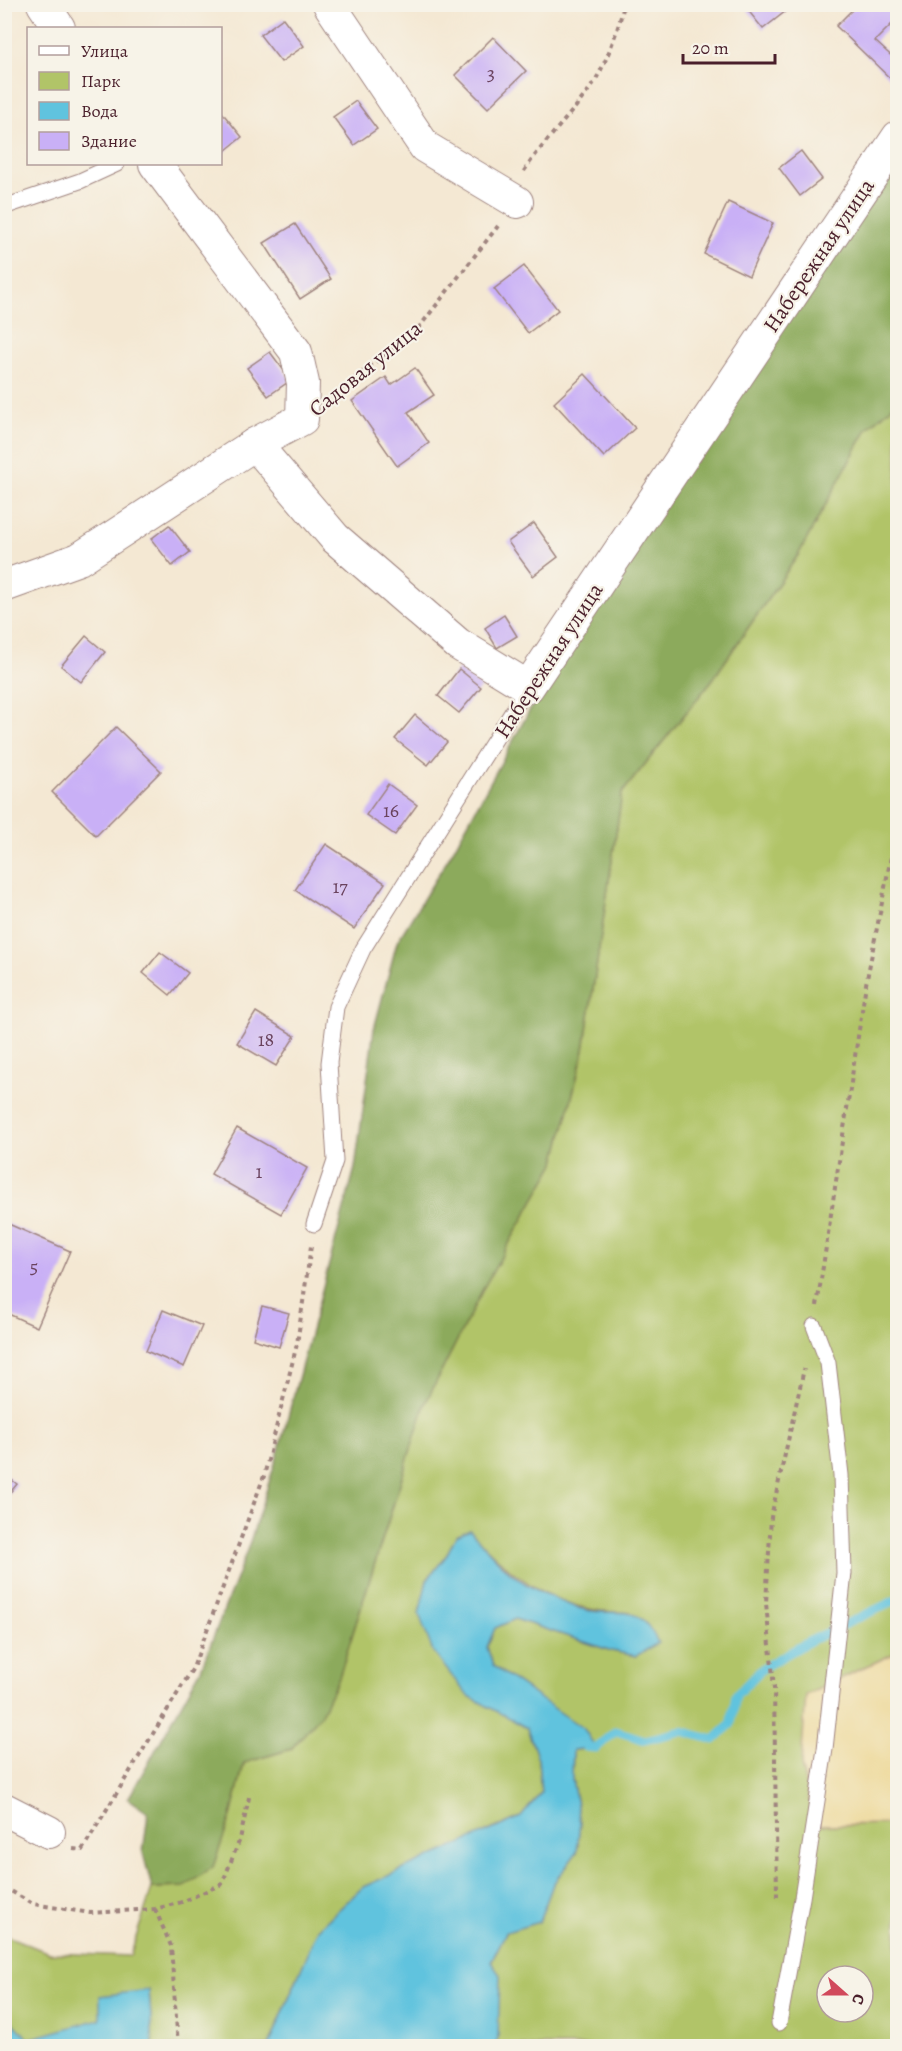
<svg xmlns="http://www.w3.org/2000/svg" width="902" height="2051" font-family="Alegreya,serif">
	<style>
		.green { fill: #b1c468; stroke: #7e724a; stroke-width: 1.5; fill-rule: evenodd }
		.forest { fill: #8caa5c; stroke: #6b6444; stroke-width: 1.5 }
		.sand { fill: #eeda9e; stroke: #9c7c64; stroke-width: 1.5 }
		.water { fill: #60c3de; stroke: #557184; stroke-width: 1.5 }
		.lines { fill: none; stroke-linecap: round; stroke-linejoin: round }
		.stream { stroke: #60c3de; stroke-width: 9 }
		.building { fill: #c9b0f6 }
		.service-casing { stroke: #9f847f; stroke-width: 17 }
		.minor-casing { stroke: #9f847f; stroke-width: 34 }
		.path { stroke: #9f847f; stroke-width: 4; stroke-dasharray: 4.5 4.5; stroke-linecap: butt }
		.service { stroke: #fff; stroke-width: 15 }
		.minor { stroke: #fff; stroke-width: 32 }
		.labels { text-anchor: middle; stroke-width: 4.5; stroke-linejoin: round; paint-order: stroke }
		.number-label { font-size: 20px; fill: #6a435e }
		.street-label { font-size: 22px; fill: #4a1f2b; stroke: #f7f3e8 }
	</style>
	<rect width="100%" height="100%" fill="#f7f3e8"/>
	<filter id="ink" filterUnits="userSpaceOnUse"><feTurbulence type="fractalNoise" baseFrequency=".0167" numOctaves="2"/><feDisplacementMap in="SourceGraphic" scale="12" xChannelSelector="R" yChannelSelector="G"/><feConvolveMatrix kernelMatrix="1 2 1 2 8 2 1 2 1" color-interpolation-filters="sRGB"/></filter>
	<filter id="wash" filterUnits="userSpaceOnUse"><feTurbulence type="fractalNoise" baseFrequency=".008" numOctaves="4" result="noise"/><feDisplacementMap in="SourceGraphic" scale="24" xChannelSelector="R" yChannelSelector="G"/><feGaussianBlur stdDeviation="1.35" result="paint"/><feColorMatrix in="noise" values="0 0 0 0 0 0 0 0 0 0 0 0 0 0 0 0 0 1.4 0 .05"/><feComposite in="paint" operator="in"/></filter>
	<g filter="url(#wash)">
		<rect width="100%" height="100%" fill="#f4e8d3"/>
		<path class="green" d="M897 402 898 1393 892 1423 898 1461 897 1652 806 1695 815 1825 897 1824V2046H495L498 2038 491 1963 506 1932 539 1922 553 1884 577 1852 580 1822 572 1779 573 1750 595 1748 538 1697 493 1666 487 1647 495 1628 515 1619 612 1651 636 1656 630 1612C561 1615 515 1580 470 1531L456 1536 446 1556 427 1580 467 1695 527 1727 538 1759 541 1793 521 1817 486 1832 298 1976 269 2046H153L149 1990 100 2019 29 2040 5 2015V1935L49 1953 130 1956 152 1888 184 1887 231 1816 244 1763 291 1749 339 1677 425 1404 484 1287 555 1163 584 1050 622 793 713 679 798 555 867 429ZM827 1976H863V2012H827Z"/>
		<path class="forest" d="M897 170V402L867 429 798 555 713 679 622 793 584 1050 555 1163 484 1287 425 1404 339 1677 320 1716 291 1749 244 1763 231 1816 213 1867 184 1887 152 1888 143 1853 148 1813 128 1799 201 1669 249 1545 277 1457 355 1168 374 1029 397 942 452 852 554 666 827 259Z"/>
		<path class="sand" d="M897 1652V1824L815 1825 801 1765 806 1695Z"/>
		<g class="water">
			<path d="M470 1530C489 1551 509 1576 535 1589 547 1595 569 1606 582 1609 621 1619 637 1598 658 1643L636 1656 612 1651 515 1619 495 1628 487 1647 493 1666 584 1729 596 1748 573 1750 572 1779 580 1822 577 1852 553 1884 539 1922 506 1932 491 1962 500 1975 498 2038 495 2046H269L318 1929 363 1887 521 1817 541 1793 538 1759 527 1728 467 1695 433 1652 419 1614 427 1580 446 1556 456 1536Z"/>
			<path d="M149 1990 153 2046H5V2014L29 2039 100 2019V1996Z"/>
		</g>
		<g class="lines">
			<path class="stream" d="M586 1747 596 1748 616 1731 645 1740 682 1731 714 1740 731 1724 736 1695 764 1667 810 1641 898 1599"/>
		</g>
		<g id="blocks">
			<g class="building">
				<path d="M743 4H789L791 7 763 29Z"/>
				<path d="M858 4H890L898 12V18L875 41 898 62V86L836 26Z"/>
				<path d="M283 18 304 46 281 62 260 35Z"/>
				<path d="M493 37 526 71 488 108 455 75Z"/>
				<path d="M356 101 377 129 354 145 333 117Z"/>
				<path d="M220 110 242 137 220 155Z"/>
				<path d="M801 151 822 179 800 196 779 168Z"/>
				<path d="M728 202 773 223 749 276 704 254Z"/>
				<path d="M295 224 331 279 300 299 264 243Z"/>
				<path d="M524 266 558 310 528 333 494 289Z"/>
				<path d="M270 352 291 380 268 396 247 368Z"/>
				<path d="M415 368 434 395 408 412 429 443 397 466 352 401 386 377 391 385Z"/>
				<path d="M585 374 635 428 604 457 554 403Z"/>
				<path d="M534 523 558 557 533 576 508 542Z"/>
				<path d="M169 525 190 552 172 566 151 539Z"/>
				<path d="M504 615 517 636 497 648 485 628Z"/>
				<path d="M86 636 105 652 81 682 61 666Z"/>
				<path d="M459 669 481 687 459 713 438 696Z"/>
				<path d="M415 715 447 742 428 765 395 739Z"/>
				<path d="M116 727 161 771 96 836 52 792Z"/>
				<path d="M388 784 417 805 395 835 366 815Z"/>
				<path d="M326 844 385 883 354 929 295 890Z"/>
				<path d="M160 952 188 973 170 995 143 973Z"/>
				<path d="M256 1012 295 1036 276 1066 237 1043Z"/>
				<path d="M237 1128 307 1168 281 1214 211 1174Z"/>
				<path d="M4 1222 70 1251 37 1327 4 1312V1290L8 1283 4 1281Z"/>
				<path d="M262 1306 289 1313 279 1347 253 1339Z"/>
				<path d="M163 1310 202 1326 184 1367 146 1351Z"/>
				<path d="M4 1474 17 1484 4 1500Z"/>
			</g>
		</g>
	</g>
	<g filter="url(#ink)">
		<use href="#blocks" fill-opacity="0" stroke="#9f847f" stroke-width="1.5"/>
		<g class="lines">
			<g class="service-casing">
				<g id="service">
					<path d="M4 207 80 181 117 164"/>
					<path d="M314 1224 335 1161 329 1063 336 1007 363 949 528 687"/>
					<path d="M779 2023 802 1898 825 1749 844 1573 841 1475 828 1363 814 1326"/>
				</g>
			</g>
			<g class="minor-casing">
				<g id="minor">
					<path d="M43 4 59 28"/>
					<path d="M329 4 425 147 517 202"/>
					<path d="M255 444 335 538 458 644 528 687 898 137"/>
					<path d="M4 586 79 559 255 444 302 419 303 383 296 352 155 164"/>
					<path d="M4 1809 49 1832"/>
				</g>
			</g>
			<g class="path">
				<path d="M524 171C544 141 570 116 591 87 605 67 619 28 624 4"/>
				<path d="M333 395 417 330 498 226"/>
				<path d="M817 1306 866 984 898 821"/>
				<path d="M73 1849 82 1850 193 1668 264 1476 297 1344 311 1246"/>
				<path d="M4 1887 33 1904 90 1913 155 1909 182 1902 222 1884 240 1839 250 1793"/>
				<path d="M777 1897 774 1688 766 1603 771 1517 804 1369"/>
				<path d="M155 1909 171 1946 178 2046"/>
			</g>
			<use href="#service" class="service"/>
			<use href="#minor" class="minor"/>
		</g>
	</g>
	<g class="labels">
		<g class="number-label">
			<text x="491" y="80">3</text>
			<text x="391" y="817">16</text>
			<text x="340" y="893">17</text>
			<text x="266" y="1046">18</text>
			<text x="259" y="1178">1</text>
			<text x="34" y="1273">5</text>
		</g>
		<g class="street-label">
			<text transform="translate(818 255) rotate(-56)" y="8">Набережная улица</text>
			<text transform="translate(365 368) rotate(-39)" y="8">Садовая улица</text>
			<text transform="translate(548 660) rotate(-57)" y="8">Набережная улица</text>
		</g>
	</g>
	<rect width="902" height="2051" fill="none" stroke="#f7f3e8" stroke-width="24"/>
	<rect x="27" y="27" width="195" height="138" fill="#f7f3e8" stroke="#b29e9c" stroke-width="1.5"/>
	<rect x="39" y="46" width="30" height="9" fill="#ffffff" stroke="#b29e9c" stroke-width="1.5"/>
	<text x="81" y="57" font-size="18" fill="#4a1f2b">Улица</text>
	<rect x="39" y="72" width="30" height="18" fill="#b1c468" stroke="#b29e9c" stroke-width="1.5"/>
	<text x="81" y="87" font-size="18" fill="#4a1f2b">Парк</text>
	<rect x="39" y="102" width="30" height="18" fill="#60c3de" stroke="#b29e9c" stroke-width="1.5"/>
	<text x="81" y="117" font-size="18" fill="#4a1f2b">Вода</text>
	<rect x="39" y="132" width="30" height="18" fill="#c9b0f6" stroke="#b29e9c" stroke-width="1.5"/>
	<text x="81" y="147" font-size="18" fill="#4a1f2b">Здание</text>
	<g transform="translate(845 1994) rotate(111)"><circle r="28" fill="#f7f3e8" stroke="#b29e9c" stroke-width="1.5"/>
	<path d="M0-4.5L10 22L0 15L-10 22Z" fill="#d1495b"/>
	<text y="-9" font-size="16" font-weight="bold" text-anchor="middle" fill="#4a1f2b">С</text>
	</g>
	<path d="M683 54v9h92v-9" fill="none" stroke="#4a1f2b" stroke-width="3"/>
	<text x="692" y="54" font-size="18" fill="#4a1f2b" stroke="#f7f3e8" stroke-width="4.5" paint-order="stroke">20 m</text>
</svg>
